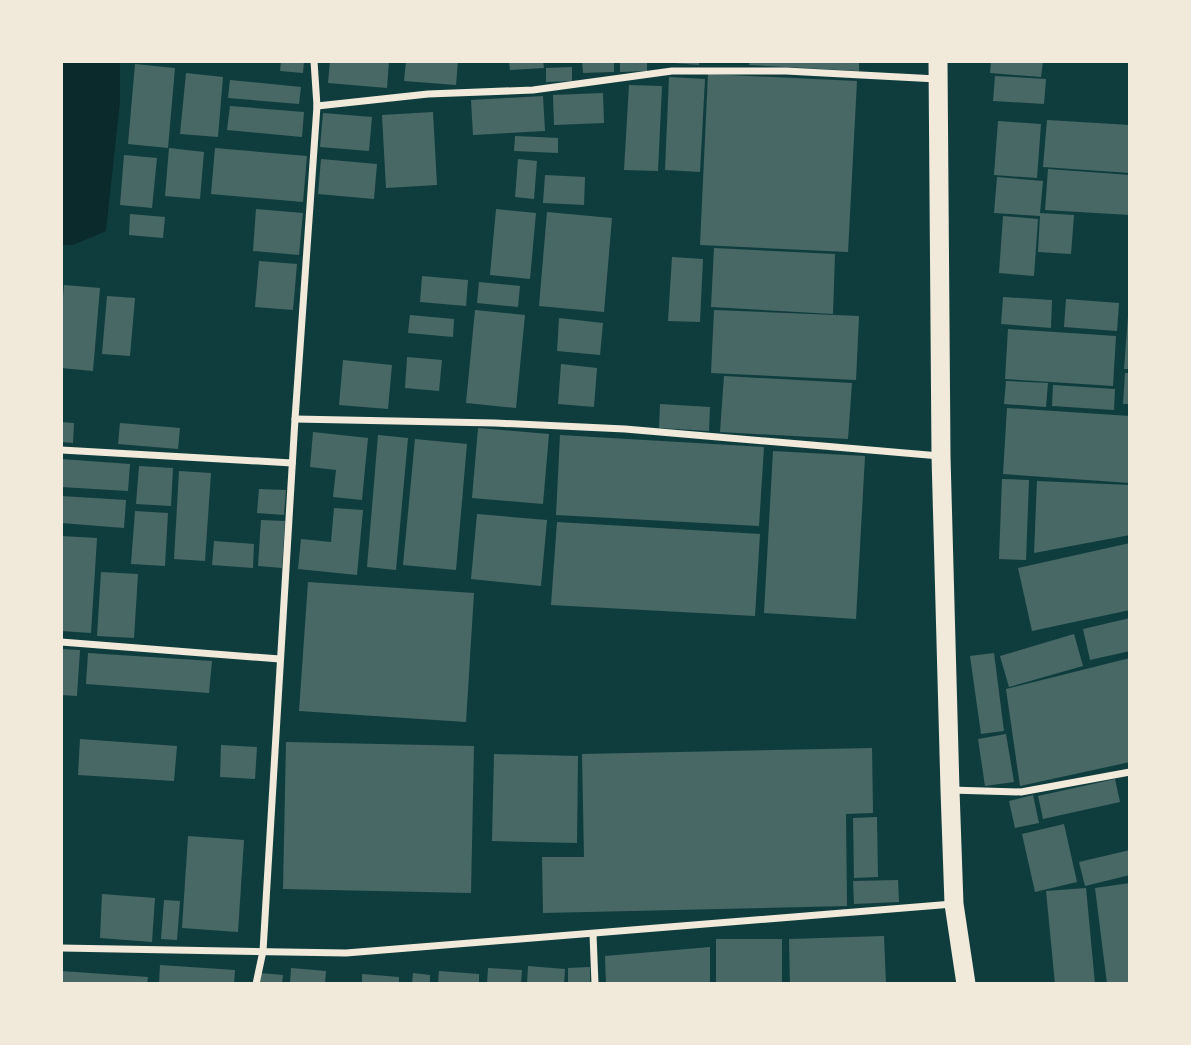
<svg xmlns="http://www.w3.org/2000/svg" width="1191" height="1045" font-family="'Fira Sans Condensed',sans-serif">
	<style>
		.water { fill: #0a2a2b }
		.building { fill: #486865 }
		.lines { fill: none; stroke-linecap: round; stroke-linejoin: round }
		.minor { stroke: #f1e9da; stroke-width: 7 }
		.trunk { stroke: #f1e9da; stroke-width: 19 }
	</style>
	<rect width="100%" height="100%" fill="#0f3d3e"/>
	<path class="water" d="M61 61H120V101L106 231 73 245H61Z"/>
	<g class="building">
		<path d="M281 61H304L303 73 280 71Z"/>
		<path d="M330 61H389L387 88 328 83Z"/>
		<path d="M406 61H458L456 85 404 81Z"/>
		<path d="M509 61H543L544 68 510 70Z"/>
		<path d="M582 61H614V72L583 73Z"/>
		<path d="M620 61H647V71L620 72Z"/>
		<path d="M675 61H699V65L675 63Z"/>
		<path d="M750 61H859V71L749 65Z"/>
		<path d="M991 61H1043L1041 77 990 73Z"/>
		<path d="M135 64 175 68 168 148 128 144Z"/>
		<path d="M572 67V81L546 82V68Z"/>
		<path d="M186 73 223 77 218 137 180 134Z"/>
		<path d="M708 74 857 81 848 252 700 245Z"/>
		<path d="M995 76 1046 79 1044 104 993 101Z"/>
		<path d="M669 77 705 79 700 172 665 170Z"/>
		<path d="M230 80 301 87 299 104 228 98Z"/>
		<path d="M629 85 662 86 658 171 624 170Z"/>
		<path d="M603 93 604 123 554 125 553 95Z"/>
		<path d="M543 96 545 131 473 135 471 100Z"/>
		<path d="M230 106 304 112 302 137 227 130Z"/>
		<path d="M433 112 437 185 386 188 382 115Z"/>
		<path d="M323 113 372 117 369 151 320 147Z"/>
		<path d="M1047 120 1130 125V173L1043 167Z"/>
		<path d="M998 121 1041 124 1037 178 994 175Z"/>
		<path d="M515 136 558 138V153L514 151Z"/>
		<path d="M169 148 204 152 200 199 165 196Z"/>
		<path d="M215 148 307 156 303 202 211 194Z"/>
		<path d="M124 155 157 158 152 208 120 205Z"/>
		<path d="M321 159 377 164 374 199 318 194Z"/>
		<path d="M518 159 537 161 534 199 515 197Z"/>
		<path d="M1048 169 1130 175V215L1045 210Z"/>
		<path d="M545 175 585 177 584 205 543 203Z"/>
		<path d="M997 177 1043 181 1040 213 1074 215 1071 254 1038 252 1040 216 994 213Z"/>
		<path d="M256 209 303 213 299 255 253 251Z"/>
		<path d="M496 209 536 213 530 279 490 275Z"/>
		<path d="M547 212 612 218 604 312 539 306Z"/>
		<path d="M130 214 165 217 163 238 129 235Z"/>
		<path d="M1003 216 1038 219 1034 276 999 273Z"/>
		<path d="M714 248 835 254 833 314 711 307Z"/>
		<path d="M672 257 703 259 700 322 668 321Z"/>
		<path d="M259 261 297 264 293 310 255 307Z"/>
		<path d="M422 276 468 280 466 306 420 302Z"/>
		<path d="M479 282 520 286 518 307 477 303Z"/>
		<path d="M64 285 100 288 93 371 61 368V321Z"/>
		<path d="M107 296 135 298 130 356 102 354Z"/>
		<path d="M1003 297 1052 300 1051 328 1001 324Z"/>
		<path d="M1066 299 1119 303 1117 331 1064 327Z"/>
		<path d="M475 310 525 315 516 408 466 403Z"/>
		<path d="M714 310 859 316 856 380 711 373Z"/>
		<path d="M410 315 454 319 453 337 408 333Z"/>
		<path d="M1128 316H1130V369H1124Z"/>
		<path d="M559 318 603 323 600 355 557 351Z"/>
		<path d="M1008 329 1116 336 1113 386 1005 379Z"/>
		<path d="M407 357 442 360 439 391 405 388Z"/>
		<path d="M343 360 392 365 388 409 339 405Z"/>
		<path d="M561 364 597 368 594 407 558 404Z"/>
		<path d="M1125 373H1130V404H1123Z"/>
		<path d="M724 376 852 383 848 439 720 432Z"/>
		<path d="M1006 381 1048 383 1046 407 1004 404Z"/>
		<path d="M1053 385 1115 389 1114 410 1052 406Z"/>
		<path d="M660 404 710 407 709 431 659 428Z"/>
		<path d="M1007 408 1130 416V483L1003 474Z"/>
		<path d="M61 422 74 423 73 443 61 442Z"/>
		<path d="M120 423 180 428 178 449 118 444Z"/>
		<path d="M478 428 549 434 543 504 472 498Z"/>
		<path d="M313 432 368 438 362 500 333 497 336 470 310 467Z"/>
		<path d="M378 435 408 438 396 570 367 567Z"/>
		<path d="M560 435 764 447 759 526 556 515Z"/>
		<path d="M415 439 467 444 456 570 403 565Z"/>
		<path d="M773 451 865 456 856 619 764 613Z"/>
		<path d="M61 459 130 464 128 491 61 487Z"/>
		<path d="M139 466 173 468 171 506 136 504Z"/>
		<path d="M179 471 211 473 205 561 174 559Z"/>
		<path d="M1002 479 1029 480 1026 560 999 559Z"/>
		<path d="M1037 481 1130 485V535L1034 553Z"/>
		<path d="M259 489 286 490 284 515 257 513Z"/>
		<path d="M61 496 126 500 124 528 61 523Z"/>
		<path d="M334 508 363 510 357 575 298 569 301 539 331 542Z"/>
		<path d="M135 511 168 513 165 566 131 564Z"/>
		<path d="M477 514 547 520 541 586 471 579Z"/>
		<path d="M261 520 285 521 282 568 258 566Z"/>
		<path d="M557 522 760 534 755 616 551 605Z"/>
		<path d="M61 536 97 538 91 633 61 631Z"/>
		<path d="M214 541 254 544 253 568 212 565Z"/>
		<path d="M1130 543V610L1032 631 1018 568Z"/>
		<path d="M101 572 138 574 134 638 97 636Z"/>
		<path d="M308 582 474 593 466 722 299 711Z"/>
		<path d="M1130 618V651L1090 660 1083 629Z"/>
		<path d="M1074 634 1083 666 1009 687 1000 656Z"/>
		<path d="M61 649 80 650 77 696 61 695Z"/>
		<path d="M88 653 212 661 209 693 86 684Z"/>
		<path d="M994 653 1004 731 981 734 970 656Z"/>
		<path d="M1130 658V762L1020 786 1006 689Z"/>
		<path d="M1006 734 1014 782 985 786 978 739Z"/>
		<path d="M80 739 177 746 174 781 78 775Z"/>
		<path d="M286 742 474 746 471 893 283 889Z"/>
		<path d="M221 745 257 747 255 779 220 777Z"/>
		<path d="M872 748 873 813 846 814 847 906 543 913 542 857H584L582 754Z"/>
		<path d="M494 754 578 756 577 843 492 841Z"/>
		<path d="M1115 779 1120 802 1043 819 1038 796Z"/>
		<path d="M1033 795 1039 823 1015 828 1009 801Z"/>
		<path d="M877 817 878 877 854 878 853 818Z"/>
		<path d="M1064 824 1077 882 1035 892 1022 834Z"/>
		<path d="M188 836 244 840 238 932 182 928Z"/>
		<path d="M1130 850V875L1085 886 1079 862Z"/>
		<path d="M898 880 899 902 854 904 853 881Z"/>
		<path d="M1130 883V984H1107L1095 888Z"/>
		<path d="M1086 888 1095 984H1055L1046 891Z"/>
		<path d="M102 894 155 898 152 942 100 938Z"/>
		<path d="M164 900 180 901 177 940 161 939Z"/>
		<path d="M884 936 886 984H790L789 939Z"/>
		<rect x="716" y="939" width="66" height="45"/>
		<path d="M710 947V984H606L605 956Z"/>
		<path d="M160 965 235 970 234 984H159Z"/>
		<path d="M528 966 565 969 564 984H527Z"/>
		<path d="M590 967V984H568V968Z"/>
		<path d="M291 968 326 971 325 984H290Z"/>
		<path d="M488 968 522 970 521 984H487Z"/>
		<path d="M61 971 148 977 147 984H61Z"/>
		<path d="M439 971 479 974V984H438Z"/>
		<path d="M260 973 283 975 282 984H259Z"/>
		<path d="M413 973 430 975V984H412Z"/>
		<path d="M362 974 399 977V984H362Z"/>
	</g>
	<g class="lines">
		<g class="minor">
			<path d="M317 106 428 94 533 90 672 71H786L937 79"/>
			<path d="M295 419 495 423 625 429 940 456"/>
			<path d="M61 450 292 463"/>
			<path d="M61 642 280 659"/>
			<path d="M950 790 1021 792 1130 772"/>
			<path d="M593 934 595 984"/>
			<path d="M61 948 346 953 953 904"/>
			<path d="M256 984 263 951 295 419 317 106 314 61"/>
		</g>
		<path class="trunk" d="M938 61 941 456 950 790 954 904 966 984"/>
	</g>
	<rect width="1191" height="1045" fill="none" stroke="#f1e9da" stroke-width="126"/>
</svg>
